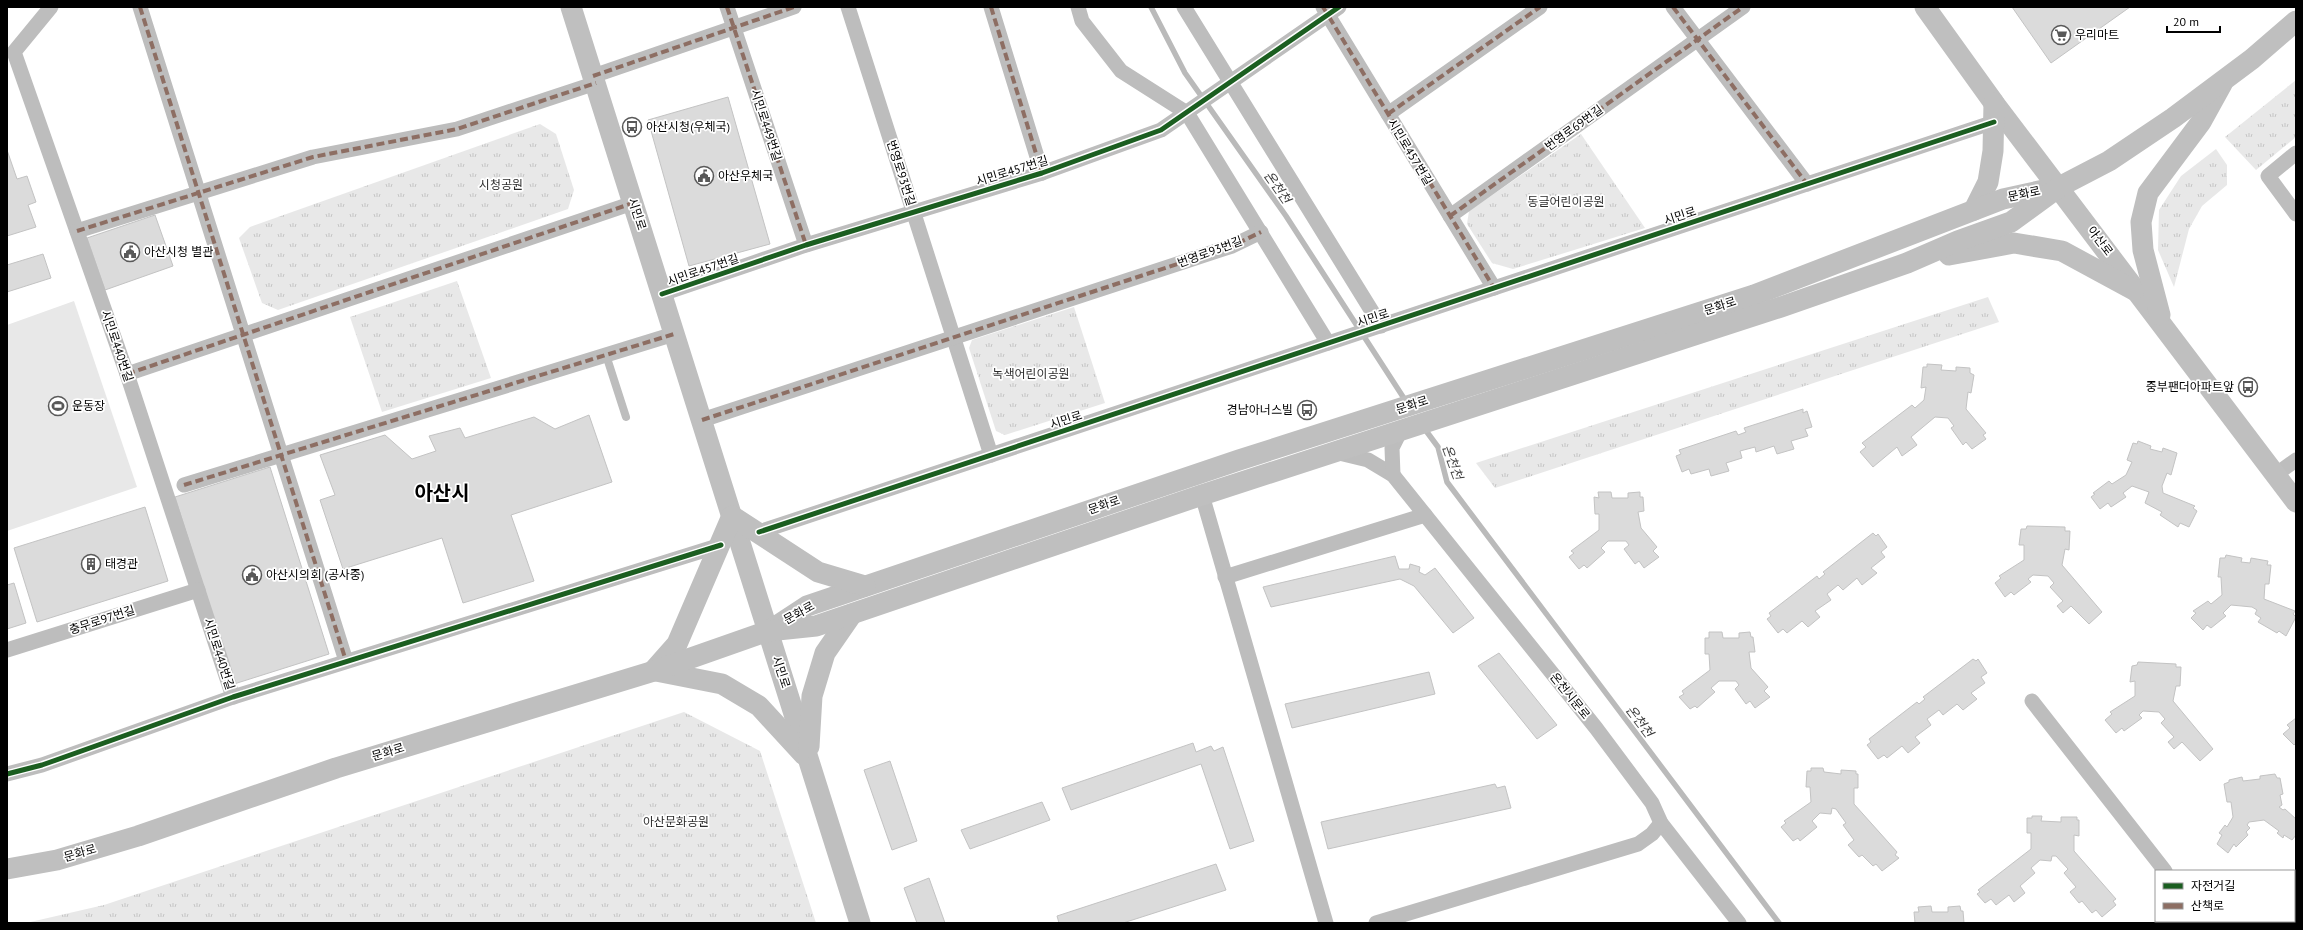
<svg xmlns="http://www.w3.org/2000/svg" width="2303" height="930" font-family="'PT Sans','Noto Sans KR',sans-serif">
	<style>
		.grass { fill: url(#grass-tufts) }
		.pitch { fill: #e8e8e8 }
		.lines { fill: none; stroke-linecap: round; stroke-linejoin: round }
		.stream { stroke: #bababa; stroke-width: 5.5 }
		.building { fill: #dbdbdb; stroke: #c3c3c3 }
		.lane { stroke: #bdbdbd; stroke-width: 8 }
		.street { stroke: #bdbdbd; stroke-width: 15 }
		.secondary { stroke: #bfbfbf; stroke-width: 21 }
		.quiet { stroke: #8d6e63; stroke-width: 4; stroke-dasharray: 8 4; stroke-linecap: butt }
		.cycleway-casing { stroke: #fff; stroke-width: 8 }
		.cycleway { stroke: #1b5e20; stroke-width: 5 }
		.labels { text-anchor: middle; stroke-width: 3.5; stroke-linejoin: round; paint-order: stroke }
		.poi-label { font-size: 12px; fill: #000; stroke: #fff; text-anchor: start }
		.street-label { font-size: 12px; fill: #000; stroke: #fff }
		.park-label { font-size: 12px; fill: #2c2c2c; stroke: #fff }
		.water-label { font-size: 13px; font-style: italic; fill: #3d3d3d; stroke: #fff }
		.town-label { font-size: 20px; font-weight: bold; fill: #000; stroke: #fff }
	</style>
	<defs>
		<pattern id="grass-tufts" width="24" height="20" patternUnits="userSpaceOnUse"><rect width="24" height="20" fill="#e8e8e8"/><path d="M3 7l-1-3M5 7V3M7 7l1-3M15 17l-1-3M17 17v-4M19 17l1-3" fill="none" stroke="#c5c5c5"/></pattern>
	</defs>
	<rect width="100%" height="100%" fill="#fff"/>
	<g class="grass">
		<path d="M2296 80V137L2256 170 2225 137Z"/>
		<path d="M540 124 556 134 574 190 568 209 278 310 262 303 239 238 250 227Z"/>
		<path d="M1581 134 1645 228 1513 269 1492 263 1467 224 1469 211Z"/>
		<path d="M2216 149 2227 165V185L2202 206 2189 229 2174 287 2158 250 2159 210 2181 176Z"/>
		<path d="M457 281 491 378 382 412 350 317Z"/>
		<path d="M1988 297 1999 322 1495 488 1476 463Z"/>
		<path d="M1074 307 1105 403 1005 435 996 431 969 348 972 340Z"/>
		<path d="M684 712 760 751 816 923H26L104 905Z"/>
	</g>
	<path class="pitch" d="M74 301 137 487 7 531V325Z"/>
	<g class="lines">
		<g class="stream">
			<path d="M1151 7 1185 73 1286 216 1407 403"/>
			<path d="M1424 428 1438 447 1447 482 1779 923"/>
		</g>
	</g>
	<g class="building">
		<path d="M2012 7H2130L2051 63Z"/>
		<path d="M728 97 770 244 689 266 648 120Z"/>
		<path d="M7 150 17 179 27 176 36 202 28 205 36 227 7 236Z"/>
		<path d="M155 215 173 266 105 290 87 238Z"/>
		<path d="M43 254 51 278 7 292V265Z"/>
		<path d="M1927 364 1942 365 1941 370 1956 371V367L1970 368V373L1974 375 1971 393 1968 392 1966 409 1986 433 1983 435 1986 439 1972 449 1966 442 1963 445 1951 428 1954 426 1948 418 1935 417 1911 437 1917 445 1902 456 1897 447 1873 467 1860 452 1866 447 1862 443 1912 405 1915 408 1924 400 1926 387 1921 388 1923 367H1927Z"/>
		<path d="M1803 409V413L1807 411 1812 427 1805 429 1808 436 1791 441 1794 449 1777 454 1774 446 1756 452 1755 447 1740 451 1742 458 1726 463 1729 471 1711 476 1709 469 1691 474 1689 469 1682 472 1676 456 1681 454 1679 450 1736 431 1738 435 1746 432 1744 428Z"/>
		<path d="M589 415 612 482 511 515 534 581 463 603 442 538 343 569 320 500 335 495 320 455 385 435 412 459 436 451 429 436 460 428 465 438 534 417 555 429Z"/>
		<path d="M2138 441 2151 446 2150 449 2162 452 2163 448 2177 453 2171 475 2167 473 2162 486 2163 493 2195 506 2193 508 2197 511 2189 527 2180 523 2178 527 2160 515 2162 512 2145 503 2149 492 2132 486 2123 493 2126 497 2111 507 2108 503 2100 509 2091 497 2095 494 2093 493 2109 481 2112 484 2126 475 2132 462 2127 460 2133 443 2137 444Z"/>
		<path d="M270 467 329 654 234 684 175 497Z"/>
		<path d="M1598 492H1611L1612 498H1628V493L1640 492V497H1643L1644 511 1638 512 1641 528 1657 547 1653 551 1659 557 1644 568 1639 561 1635 564 1624 549 1629 545 1626 541H1608L1601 548 1605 552 1587 568 1584 565 1579 569 1569 557 1574 553 1571 551 1599 530V514H1595L1594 497 1599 498Z"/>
		<path d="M145 507 168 581 37 622 14 548Z"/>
		<path d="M2027 526 2065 527V531H2070L2069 550 2065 549 2062 565 2102 612 2089 624 2071 606 2063 613 2057 606 2063 601 2050 587 2054 583 2048 576 2033 575 2028 579 2031 582 2014 595 2011 592 2005 597 1995 583 2001 578 1999 576 2024 560V545H2019L2021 529H2026Z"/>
		<path d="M1873 533 1876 536 1878 534 1887 547 1881 552 1885 557 1871 568 1877 573 1862 585 1857 578 1843 590 1838 585 1827 594 1831 600 1815 611 1820 617 1808 627 1802 621 1787 633 1783 629 1778 633 1767 619 1771 616 1769 613 1817 576 1819 579 1825 574 1823 572Z"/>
		<path d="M2226 555 2242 558 2241 562 2250 563 2251 558 2268 561 2267 565H2271L2269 584H2265L2264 599 2295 611 2293 614 2296 617 2286 636 2279 631 2277 633 2258 622 2261 618 2255 614 2257 610 2252 607 2231 605 2223 613 2226 616 2211 628 2207 625 2203 630 2191 618 2196 613 2193 611 2208 601 2211 604 2222 595 2221 577H2218L2220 558H2225Z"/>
		<path d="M1395 556 1399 569H1409L1410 564 1420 567 1419 572 1425 575 1435 568 1474 618 1453 633 1414 586 1400 579 1271 607 1263 587Z"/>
		<path d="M14 583 26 623 7 629V585Z"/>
		<path d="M1709 632H1722L1723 638H1739V633L1750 632 1751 637H1753L1755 652H1749L1751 668 1768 687 1764 691 1770 697 1755 708 1750 701 1746 704 1735 689 1739 685 1736 681H1719L1711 688 1715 692 1697 708 1695 706 1690 709 1679 697 1684 694 1682 691 1710 670 1709 654H1705V638H1709Z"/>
		<path d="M1499 653 1557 725 1537 739 1478 666Z"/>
		<path d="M1973 659 1976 661 1978 659 1987 673 1981 677 1985 683 1971 693 1977 699 1963 710 1957 704 1943 715 1939 710 1927 719 1931 725 1915 737 1920 743 1908 753 1902 746 1887 758 1884 755 1878 759 1867 745 1871 742 1869 739 1917 702 1919 704 1925 699 1923 697Z"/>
		<path d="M2138 662 2176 664V667H2181L2180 686H2176L2173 701 2213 749 2200 761 2182 742 2174 749 2168 742 2174 737 2161 723 2165 719 2159 712 2143 711 2139 715 2142 718 2124 731 2122 728 2116 733 2105 720 2112 714 2110 712 2135 696V681L2130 682 2132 666 2137 665Z"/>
		<path d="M1429 672 1435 694 1292 728 1285 704Z"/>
		<path d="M2296 718V743L2294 745 2283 734 2290 728 2287 725Z"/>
		<path d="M1193 743 1196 752 1211 746 1214 751 1223 747 1254 841 1230 849 1201 764 1071 810 1062 788Z"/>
		<path d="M890 761 917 841 892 850 864 770Z"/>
		<path d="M1811 768H1823L1824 772 1841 774V770L1856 771V774H1858V788H1854V804L1897 852 1895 855 1899 858 1882 871 1876 864 1873 866 1862 855 1859 857 1848 845 1854 840 1843 825 1846 823 1836 809 1832 808 1831 814 1820 813 1812 821 1817 827 1800 841 1798 838 1793 841 1781 827 1786 823 1784 821 1811 802 1810 787H1806L1807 771H1811Z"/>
		<path d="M2275 774 2277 778H2280L2283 794 2280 795 2282 805 2279 807 2283 810 2285 809 2296 819V835L2292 840 2284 835 2283 838 2277 833 2279 831 2264 820 2249 822 2247 825 2250 828 2246 832 2248 835 2236 847 2234 844 2228 853 2217 844 2222 835 2219 833 2225 825 2227 827 2233 817 2231 802H2227L2224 784 2229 782V780L2242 777 2243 781 2260 779V776Z"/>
		<path d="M1495 784 1497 788 1505 786 1511 808 1328 849 1321 822Z"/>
		<path d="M1042 802 1050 820 970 849 961 830Z"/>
		<path d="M2032 816H2042L2041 821 2061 822V817H2077V820H2079V836L2074 835V851L2116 899 2113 901 2116 905 2102 917 2096 910 2092 913 2082 901 2079 903 2070 892 2076 887 2064 873 2068 869 2056 856H2052L2051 861 2040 860 2031 868 2035 873 2020 886 2025 893 2014 902 2009 895 1996 905 1991 899 1985 903 1977 894 1980 892 1978 890 2031 849V833H2027V818H2032Z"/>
		<path d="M1216 864 1226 890 1123 923H1059L1057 916Z"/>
		<path d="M929 878 945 923H917L904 888Z"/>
		<path d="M1931 906 1932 912H1948V907L1960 906 1961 911H1963L1964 923H1915L1914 912H1919L1918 907Z"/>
	</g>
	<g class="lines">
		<path class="lane" d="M606 355 626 417"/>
		<g class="street">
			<path d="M51 7 14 52 127 374 233 697"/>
			<path d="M140 7 346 661"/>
			<path d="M727 7 806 245"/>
			<path d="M848 7 991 455"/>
			<path d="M991 7 1042 173"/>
			<path d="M1078 7 1082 21 1121 71 1187 113 1328 343"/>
			<path d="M1184 7 1381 326"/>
			<path d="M1323 7 1494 288"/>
			<path d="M1673 7 1807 184"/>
			<path d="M593 76 794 7"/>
			<path d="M1388 114 1540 7"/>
			<path d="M2296 153 2268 176 2296 214"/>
			<path d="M1450 216 1743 7"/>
			<path d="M77 231 313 157 457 129 596 83"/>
			<path d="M662 294 806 245 1042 173 1161 130 1339 7"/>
			<path d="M127 374 633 203"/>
			<path d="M702 420 1232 246 1261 232"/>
			<path d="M1335 452 1368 460 1393 475 1596 728 1652 803 1661 823 1739 923"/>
			<path d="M1393 475 1392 448 1401 430"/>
			<path d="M2275 475 2296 460"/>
			<path d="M184 485 674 334"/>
			<path d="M1202 495 1326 923"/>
			<path d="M759 532 1994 122"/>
			<path d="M1225 577 1425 515"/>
			<path d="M7 650 198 590"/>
			<path d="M2032 701 2165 871"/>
			<path d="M7 774 42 765 233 697 721 545"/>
			<path d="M2294 894 2296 893"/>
			<path d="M2205 921 2207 923"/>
			<path d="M1376 923 1638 844 1652 834 1661 823"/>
			<path d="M2241 923 2245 921"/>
		</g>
		<g class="secondary">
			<path d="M571 7 860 923"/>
			<path d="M1925 7 1994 103 2296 502"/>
			<path d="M1974 210 1988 182 1993 151 1994 103"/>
			<path d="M1949 255 2014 243 2062 251 2134 290"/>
			<path d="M2160 315 2143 250 2141 222 2148 193 2201 122 2222 84"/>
			<path d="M772 629 807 606 1239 460 1754 295 2003 199 2053 188"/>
			<path d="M654 670 677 644 732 516 818 572 865 586"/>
			<path d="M656 671 722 684 759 706 804 755"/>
			<path d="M809 747 812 696 825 653 852 614"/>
			<path d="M7 869 57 860 138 836 336 768 654 671 768 631 816 626 1202 495 1781 307 1907 263 1958 241 2011 222 2059 187 2109 161 2173 118 2252 59 2296 21"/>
		</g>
		<g class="quiet">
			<path d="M140 7 346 661"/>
			<path d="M727 7 806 245"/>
			<path d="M991 7 1042 173"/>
			<path d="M1323 7 1494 288"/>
			<path d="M1673 7 1807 184"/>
			<path d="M593 76 794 7"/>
			<path d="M1388 114 1540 7"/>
			<path d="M1450 216 1743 7"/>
			<path d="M77 231 313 157 457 129 596 83"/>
			<path d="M127 374 633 203"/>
			<path d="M702 420 1232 246 1261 232"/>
			<path d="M184 485 674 334"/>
		</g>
		<g class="cycleway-casing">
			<g id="cycleway">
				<path d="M662 294 806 245 1042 173 1161 130 1339 7"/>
				<path d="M759 532 1994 122"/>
				<path d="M7 774 42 765 233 697 721 545"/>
			</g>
		</g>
		<use href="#cycleway" class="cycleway"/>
	</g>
	<defs>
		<g id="supermarket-ring" transform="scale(1)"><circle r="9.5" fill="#fff" stroke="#595959" stroke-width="1.5"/><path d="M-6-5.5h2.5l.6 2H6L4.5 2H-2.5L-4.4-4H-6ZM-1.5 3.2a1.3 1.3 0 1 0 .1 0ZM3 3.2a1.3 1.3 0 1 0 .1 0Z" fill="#595959"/></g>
		<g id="bus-ring" transform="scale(1)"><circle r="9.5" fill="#fff" stroke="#595959" stroke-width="1.5"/><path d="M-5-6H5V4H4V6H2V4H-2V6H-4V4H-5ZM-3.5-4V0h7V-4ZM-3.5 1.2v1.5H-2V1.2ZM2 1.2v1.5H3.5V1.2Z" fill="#595959"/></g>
		<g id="civic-ring" transform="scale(1)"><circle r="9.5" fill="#fff" stroke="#595959" stroke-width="1.5"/><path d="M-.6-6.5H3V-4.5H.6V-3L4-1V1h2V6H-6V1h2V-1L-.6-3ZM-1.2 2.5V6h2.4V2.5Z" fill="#595959"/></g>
		<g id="stadium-ring" transform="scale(1)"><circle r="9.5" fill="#fff" stroke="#595959" stroke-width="1.5"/><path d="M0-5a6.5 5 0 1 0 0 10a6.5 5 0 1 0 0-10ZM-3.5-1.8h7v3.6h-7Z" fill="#595959"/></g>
		<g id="building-ring" transform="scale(1)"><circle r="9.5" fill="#fff" stroke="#595959" stroke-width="1.5"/><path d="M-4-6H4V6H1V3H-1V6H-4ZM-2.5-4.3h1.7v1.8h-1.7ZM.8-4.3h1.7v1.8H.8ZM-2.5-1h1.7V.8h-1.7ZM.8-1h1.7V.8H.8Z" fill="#595959"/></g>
	</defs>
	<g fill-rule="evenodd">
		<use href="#supermarket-ring" x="2061" y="35"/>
		<use href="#bus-ring" x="632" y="127"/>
		<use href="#civic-ring" x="704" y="176"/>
		<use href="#civic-ring" x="130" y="252"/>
		<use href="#bus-ring" x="2248" y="387"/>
		<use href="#stadium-ring" x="58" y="406"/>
		<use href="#bus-ring" x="1307" y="410"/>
		<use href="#building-ring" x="91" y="564"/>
		<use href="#civic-ring" x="252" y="575"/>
	</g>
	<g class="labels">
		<g class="poi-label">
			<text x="2075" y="39">우리마트</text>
			<text x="646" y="131">아산시청(우체국)</text>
			<text x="718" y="180">아산우체국</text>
			<text x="144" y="256">아산시청 별관</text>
			<text x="2234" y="391" text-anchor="end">중부팬더아파트앞</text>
			<text x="72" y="410">운동장</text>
			<text x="1293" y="414" text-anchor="end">경남아너스빌</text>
			<text x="105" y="568">태경관</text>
			<text x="266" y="579">아산시의회 (공사중)</text>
		</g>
		<g class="street-label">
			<text transform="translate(766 125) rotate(72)" y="4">시민로449번길</text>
			<text transform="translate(1574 128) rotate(-36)" y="4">번영로69번길</text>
			<text transform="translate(1410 152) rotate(59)" y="4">시민로457번길</text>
			<text transform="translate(1012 171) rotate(-17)" y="4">시민로457번길</text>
			<text transform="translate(901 173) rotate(72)" y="4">번영로93번길</text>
			<text transform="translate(2024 194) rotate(-12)" y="4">문화로</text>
			<text transform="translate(637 214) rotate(72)" y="4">시민로</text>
			<text transform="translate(1680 216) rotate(-18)" y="4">시민로</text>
			<text transform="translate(2100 241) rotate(53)" y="4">아산로</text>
			<text transform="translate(1210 252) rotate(-20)" y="4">번영로93번길</text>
			<text transform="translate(703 270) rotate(-19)" y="4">시민로457번길</text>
			<text transform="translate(1720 306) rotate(-18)" y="4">문화로</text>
			<text transform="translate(1373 318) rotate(-18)" y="4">시민로</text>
			<text transform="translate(117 346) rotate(71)" y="4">시민로440번길</text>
			<text transform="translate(1412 405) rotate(-18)" y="4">문화로</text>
			<text transform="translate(1066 420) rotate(-18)" y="4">시민로</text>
			<text transform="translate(1104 505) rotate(-19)" y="4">문화로</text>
			<text transform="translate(799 613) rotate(-29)" y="4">문화로</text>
			<text transform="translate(102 620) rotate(-18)" y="4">충무로97번길</text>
			<text transform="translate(219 654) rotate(72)" y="4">시민로440번길</text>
			<text transform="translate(781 672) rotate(72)" y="4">시민로</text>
			<text transform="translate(1570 696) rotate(51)" y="4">온천시문로</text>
			<text transform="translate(388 752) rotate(-17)" y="4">문화로</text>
			<text transform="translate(80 853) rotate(-16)" y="4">문화로</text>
		</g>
		<g class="park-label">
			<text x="501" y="189">시청공원</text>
			<text x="1566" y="206">동글어린이공원</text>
			<text x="1031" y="378">녹색어린이공원</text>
			<text x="676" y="826">아산문화공원</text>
		</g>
		<g class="water-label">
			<text transform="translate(1278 187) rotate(55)" y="5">온천천</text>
			<text transform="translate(1453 462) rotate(70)" y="5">온천천</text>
			<text transform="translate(1640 721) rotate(53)" y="5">온천천</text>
		</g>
		<g class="town-label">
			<text x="442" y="500">아산시</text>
		</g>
	</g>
	<rect width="2303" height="930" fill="none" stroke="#000000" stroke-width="16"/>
	<rect x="2155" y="870" width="140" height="52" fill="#ffffff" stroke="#999999"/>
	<rect x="2163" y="883" width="20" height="6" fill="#1b5e20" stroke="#999999"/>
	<text x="2191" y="890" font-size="12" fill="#000000">자전거길</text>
	<rect x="2163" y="903" width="20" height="6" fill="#8d6e63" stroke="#999999"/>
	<text x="2191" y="910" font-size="12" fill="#000000">산책로</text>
	<path d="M2167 26v6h53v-6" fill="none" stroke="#000000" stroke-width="2"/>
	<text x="2173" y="26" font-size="12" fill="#000000" stroke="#ffffff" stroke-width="3" paint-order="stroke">20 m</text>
</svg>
